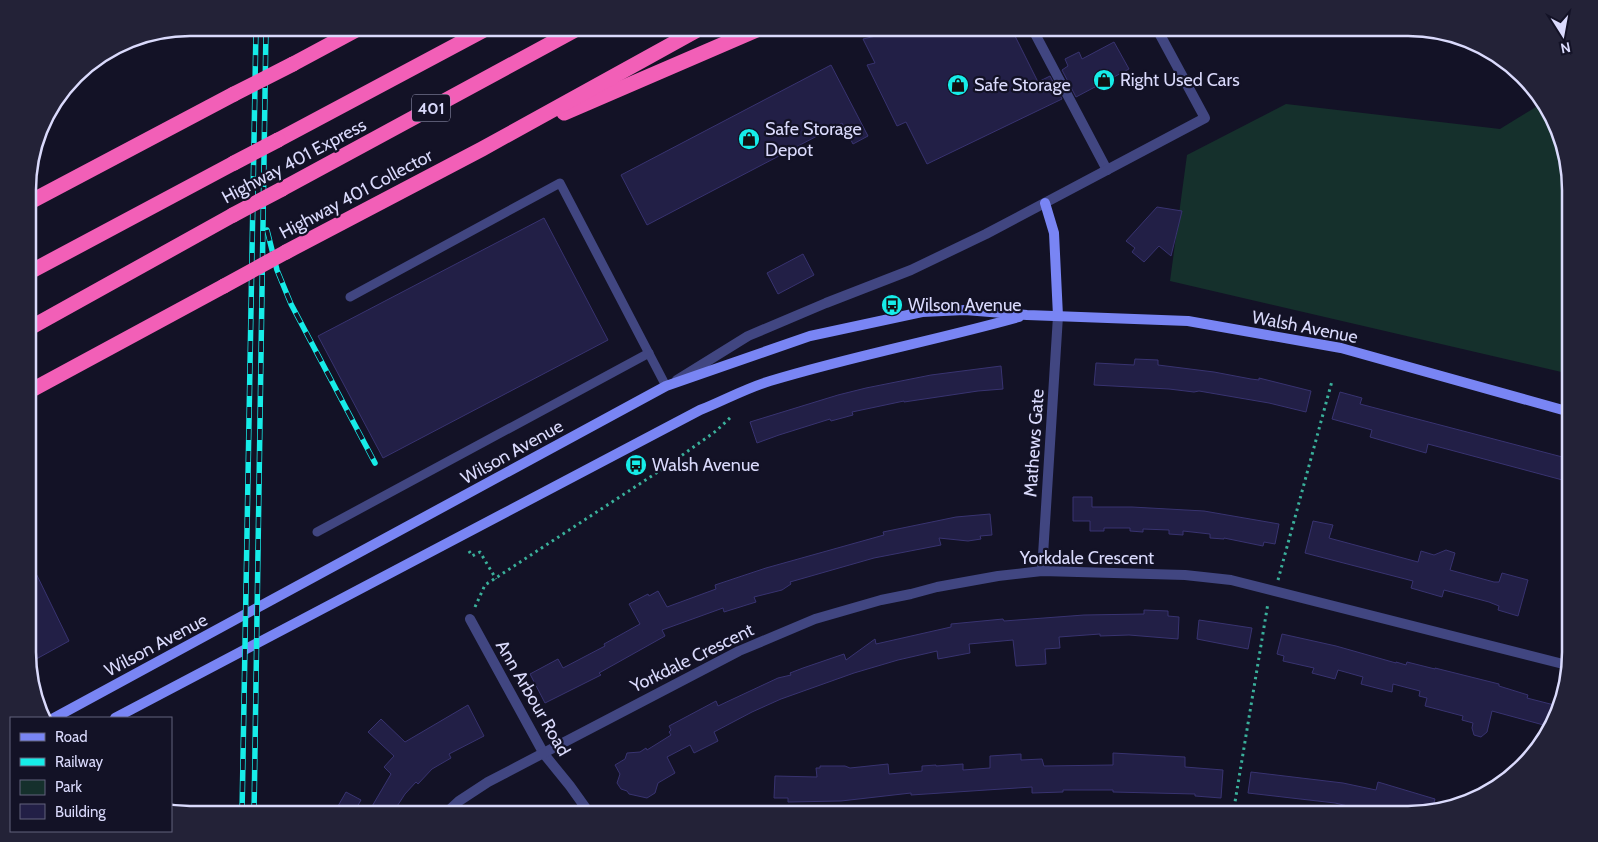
<svg xmlns="http://www.w3.org/2000/svg" width="1598" height="842" font-family="Cabin,sans-serif">
	<style>
		.green { fill: #15302c }
		.building { fill: #221f46; stroke: #383370 }
		.lines { fill: none; stroke-linecap: round; stroke-linejoin: round }
		.path { stroke: #3ab09b; stroke-width: 3; stroke-dasharray: 2.5 4; stroke-linecap: butt }
		.service { stroke: #414681; stroke-width: 9 }
		.minor { stroke: #414681; stroke-width: 10 }
		.secondary { stroke: #7985f4; stroke-width: 10 }
		.motorway { stroke: #f25fb7; stroke-width: 15 }
		.rail-casing { stroke: #16ece8; stroke-width: 5.5 }
		.rail { stroke: #131226; stroke-width: 4; stroke-dasharray: 11; stroke-linecap: butt }
		.motorway-bridge { stroke: #f25fb7; stroke-width: 15 }
		.labels { text-anchor: middle; stroke-width: 4.5; stroke-linejoin: round; paint-order: stroke }
		.shield { fill: #131226; stroke: #9e9ebc; stroke-width: 1 }
		.shield-label { font-size: 16px; font-weight: bold; fill: #dadafc }
		.poi-label { font-size: 18px; fill: #dadafc; stroke: #131226; text-anchor: start }
		.street-label { font-size: 18px; fill: #dadafc; stroke: #131226 }
		.rim { fill: none; stroke: #dadafc; stroke-width: 2.5 }
	</style>
	<rect width="100%" height="100%" fill="#131226"/>
	<path class="green" d="M1544 102 1569 169 1570 374 1170 281 1187 155 1286 104 1500 129Z"/>
	<g class="building">
		<path d="M910 28H1011L1038 82 1050 76 1062 99 927 164 906 122 897 126 867 65 875 63 863 39Z"/>
		<path d="M1114 42 1129 69 1076 97 1062 70 1068 66 1065 59 1079 52 1082 59Z"/>
		<path d="M831 65 868 136 853 144 842 123 647 225 621 175Z"/>
		<path d="M1157 207 1182 211 1171 256 1159 246 1144 262 1132 252 1135 248 1126 241Z"/>
		<path d="M544 218 608 340 383 458 318 336Z"/>
		<path d="M803 254 814 275 778 294 767 273Z"/>
		<path d="M1135 359 1158 360V365L1214 372 1251 379 1259 380V378L1311 391 1306 412 1269 403 1199 391 1194 392 1169 389 1094 385 1096 363 1134 365Z"/>
		<path d="M1001 366 1003 389 978 391 904 402V401L852 412 853 415 831 421 830 419 779 435 757 443 750 422 838 395 866 388 931 375Z"/>
		<path d="M1340 392 1362 398 1360 404 1570 459V482L1428 444 1426 453 1370 437 1372 430 1332 419Z"/>
		<path d="M1073 497H1092V507H1132L1204 511 1279 524 1275 544 1264 542 1263 546 1224 538V539L1210 538V534L1183 531V535L1169 534V530L1143 529V532L1130 531V528H1104V531H1090V521H1073Z"/>
		<path d="M990 514 992 535 980 536 981 539 968 541 939 538 941 545 874 558 790 582 791 584 782 590 754 597 756 602 724 612 723 608 662 630 665 636 599 673 601 675 545 703 530 674 558 659 563 668 605 646 604 644 640 624 629 604 648 594 649 596 658 591 667 607 716 589 715 585 766 568 884 535 883 532 956 517Z"/>
		<path d="M1313 521 1333 525 1329 538 1418 562 1421 551 1434 555 1446 550 1455 553 1450 570 1494 582H1499L1502 573 1528 580 1518 616 1498 610 1499 606 1489 602 1444 590 1442 597 1411 588 1413 581 1305 553Z"/>
		<path d="M29 559 69 641 29 663Z"/>
		<path d="M1144 610 1168 611V616L1179 617 1178 639 1129 635 1100 636V634L1059 637 1060 648 1045 649 1046 664 1016 666 1013 640 969 644 970 653 938 659 937 651 898 660 854 673 781 699 752 712 714 732 718 741 694 753 690 745 667 757 675 773 658 783 655 793 647 798 629 794 627 791 621 789 617 783 620 774 615 765 625 759 627 753 640 752 646 748 647 750 671 735 669 732 671 730 669 726 716 701 718 706 778 678 791 675 790 673 803 668 844 654 846 660 875 639 876 644 951 627V624L1003 619 1004 621 1084 615 1144 614Z"/>
		<path d="M1199 620 1252 628 1248 649 1197 639Z"/>
		<path d="M1282 634 1336 646 1396 663V662L1406 665 1407 662 1435 669V668L1499 684V686L1528 695 1527 698 1558 706 1554 724 1551 727 1492 711 1487 732 1481 737 1474 735 1472 728 1473 723 1462 720 1463 716 1425 706 1427 698 1419 696 1420 691 1393 684 1392 692 1361 684 1363 677 1338 670 1335 679 1312 673 1314 668 1283 661 1284 656 1277 654Z"/>
		<path d="M468 705 484 736 449 754 451 758 432 769 418 784 416 782 405 794 392 814H381L371 808 391 774 384 767 394 756 368 732 381 719 405 742Z"/>
		<path d="M1113 753 1185 757V767L1223 770 1221 798 1195 796V794L1113 792V790H1063V792L1032 793V787L911 795V793L841 801 788 802V798H774L775 776 817 777 816 768H820V766H845L850 768 888 764 889 774 922 771V766L936 765V766L963 764V770L990 768V756L1021 754V760L1042 759 1044 766 1113 765Z"/>
		<path d="M1251 772 1343 783 1376 790 1378 782 1435 799 1432 810 1418 814H1382L1335 803 1248 793Z"/>
		<path d="M346 792 361 800 353 814 338 806Z"/>
	</g>
	<g class="lines">
		<g class="path">
			<path d="M469 551 472 556 480 552 496 579"/>
			<path d="M1278 580 1332 381"/>
			<path d="M475 607 485 585 667 466 716 431 732 416"/>
			<path d="M1233 814 1268 603"/>
		</g>
		<g class="service">
			<path d="M350 297 560 183 666 386"/>
			<path d="M317 532 649 353"/>
		</g>
		<g class="minor">
			<path d="M1032 28 1107 170"/>
			<path d="M677 380 748 336 826 303 911 270 986 234 1205 118 1158 31"/>
			<path d="M1042 571 1058 316"/>
			<path d="M470 619 544 754 570 786 590 814"/>
			<path d="M445 814 459 801 488 782 739 651 815 619 881 600 911 594 937 587 998 576 1042 571 1185 575 1231 580 1567 665"/>
		</g>
		<g class="secondary">
			<path d="M1045 203 1054 233 1058 316"/>
			<path d="M54 718 666 386 810 336 922 312 965 310 1027 315 1188 321 1341 348 1570 412"/>
			<path d="M115 718 700 410C723 401 746 388 770 381 852 356 937 340 1019 317"/>
		</g>
		<g class="motorway">
			<path d="M293 64 360 28"/>
			<path d="M564 113 761 28"/>
			<path d="M278 140 488 28"/>
			<path d="M282 189 579 28"/>
			<path d="M28 203 234 94"/>
			<path d="M286 252 482 149 701 28"/>
			<path d="M28 273 234 163"/>
			<path d="M28 329 233 215"/>
			<path d="M28 392 224 286"/>
		</g>
		<g class="rail-casing">
			<g id="rail">
				<path d="M267 230 277 270 291 304 375 463"/>
				<path d="M242 814 256 28"/>
				<path d="M254 814 266 28"/>
			</g>
		</g>
		<use href="#rail" class="rail"/>
		<g class="motorway-bridge">
			<path d="M234 94 293 64"/>
			<path d="M234 163 278 140"/>
			<path d="M233 215 282 189"/>
			<path d="M224 286 286 252"/>
		</g>
	</g>
	<defs>
		<g id="shop-disc" transform="scale(1.125)"><circle r="9.5" fill="#16ece8" stroke="#131226"/><path d="M-5-2.5h2.3a2.7 3.5 0 0 1 5.4 0H5L5.5 6h-11ZM-1.5-2.5h3a1.5 2.3 0 0 0-3 0Z" fill="#111"/></g>
		<g id="bus-disc" transform="scale(1.125)"><circle r="9.5" fill="#16ece8" stroke="#131226"/><path d="M-5-6H5V4H4V6H2V4H-2V6H-4V4H-5ZM-3.5-4V0h7V-4ZM-3.5 1.2v1.5H-2V1.2ZM2 1.2v1.5H3.5V1.2Z" fill="#111"/></g>
	</defs>
	<g fill-rule="evenodd">
		<use href="#shop-disc" x="1104" y="80"/>
		<use href="#shop-disc" x="958" y="85"/>
		<use href="#shop-disc" x="749" y="139"/>
		<use href="#bus-disc" x="892" y="305"/>
		<use href="#bus-disc" x="636" y="465"/>
	</g>
	<g class="labels">
		<rect class="shield" x="412" y="94.5" width="38" height="27" rx="4"/>
		<g class="shield-label">
			<text x="431" y="114">401</text>
		</g>
		<g class="poi-label">
			<text x="1120" y="86">Right Used Cars</text>
			<text x="974" y="91">Safe Storage</text>
			<text x="765" y="135">Safe Storage<tspan x="765" dy="21">Depot</tspan></text>
			<text x="908" y="311">Wilson Avenue</text>
			<text x="652" y="471">Walsh Avenue</text>
		</g>
		<g class="street-label">
			<text transform="translate(294 161) rotate(-28)" y="6">Highway 401 Express</text>
			<text transform="translate(356 194) rotate(-28)" y="6">Highway 401 Collector</text>
			<text transform="translate(1305 327) rotate(11)" y="6">Walsh Avenue</text>
			<text transform="translate(1034 443) rotate(-86)" y="6">Mathews Gate</text>
			<text transform="translate(512 452) rotate(-29)" y="6">Wilson Avenue</text>
			<text x="1087" y="564">Yorkdale Crescent</text>
			<text transform="translate(156 645) rotate(-28)" y="6">Wilson Avenue</text>
			<text transform="translate(692 658) rotate(-26)" y="6">Yorkdale Crescent</text>
			<text transform="translate(533 698) rotate(60)" y="6">Ann Arbour Road</text>
		</g>
	</g>
	<path d="M0 0H1598V842H0ZM190 36H1408A154 154 0 0 1 1562 190V652A154 154 0 0 1 1408 806H190A154 154 0 0 1 36 652V190A154 154 0 0 1 190 36Z" fill="#232237" fill-rule="evenodd"/>
	<path class="rim" d="M190 36H1408A154 154 0 0 1 1562 190V652A154 154 0 0 1 1408 806H190A154 154 0 0 1 36 652V190A154 154 0 0 1 190 36Z"/>
	<rect x="10" y="717" width="162" height="115" fill="#131226" stroke="#63627c"/>
	<rect x="20" y="733" width="25" height="8" fill="#7985f4" stroke="#63627c"/>
	<text x="55" y="742" font-size="15" fill="#dadafc">Road</text>
	<rect x="20" y="758" width="25" height="8" fill="#16ece8" stroke="#63627c"/>
	<text x="55" y="767" font-size="15" fill="#dadafc">Railway</text>
	<rect x="20" y="780" width="25" height="15" fill="#15302c" stroke="#63627c"/>
	<text x="55" y="792" font-size="15" fill="#dadafc">Park</text>
	<rect x="20" y="804" width="25" height="15" fill="#221f46" stroke="#63627c"/>
	<text x="55" y="817" font-size="15" fill="#dadafc">Building</text>
	<g transform="translate(1563 35) rotate(169)" stroke="#131226" stroke-width="4" paint-order="stroke">
	<path d="M0-4L9 19L0 12L-9 19Z" fill="#dadafc"/>
	<text y="-8" font-size="14" font-weight="bold" text-anchor="middle" fill="#dadafc">N</text>
	</g>
</svg>
